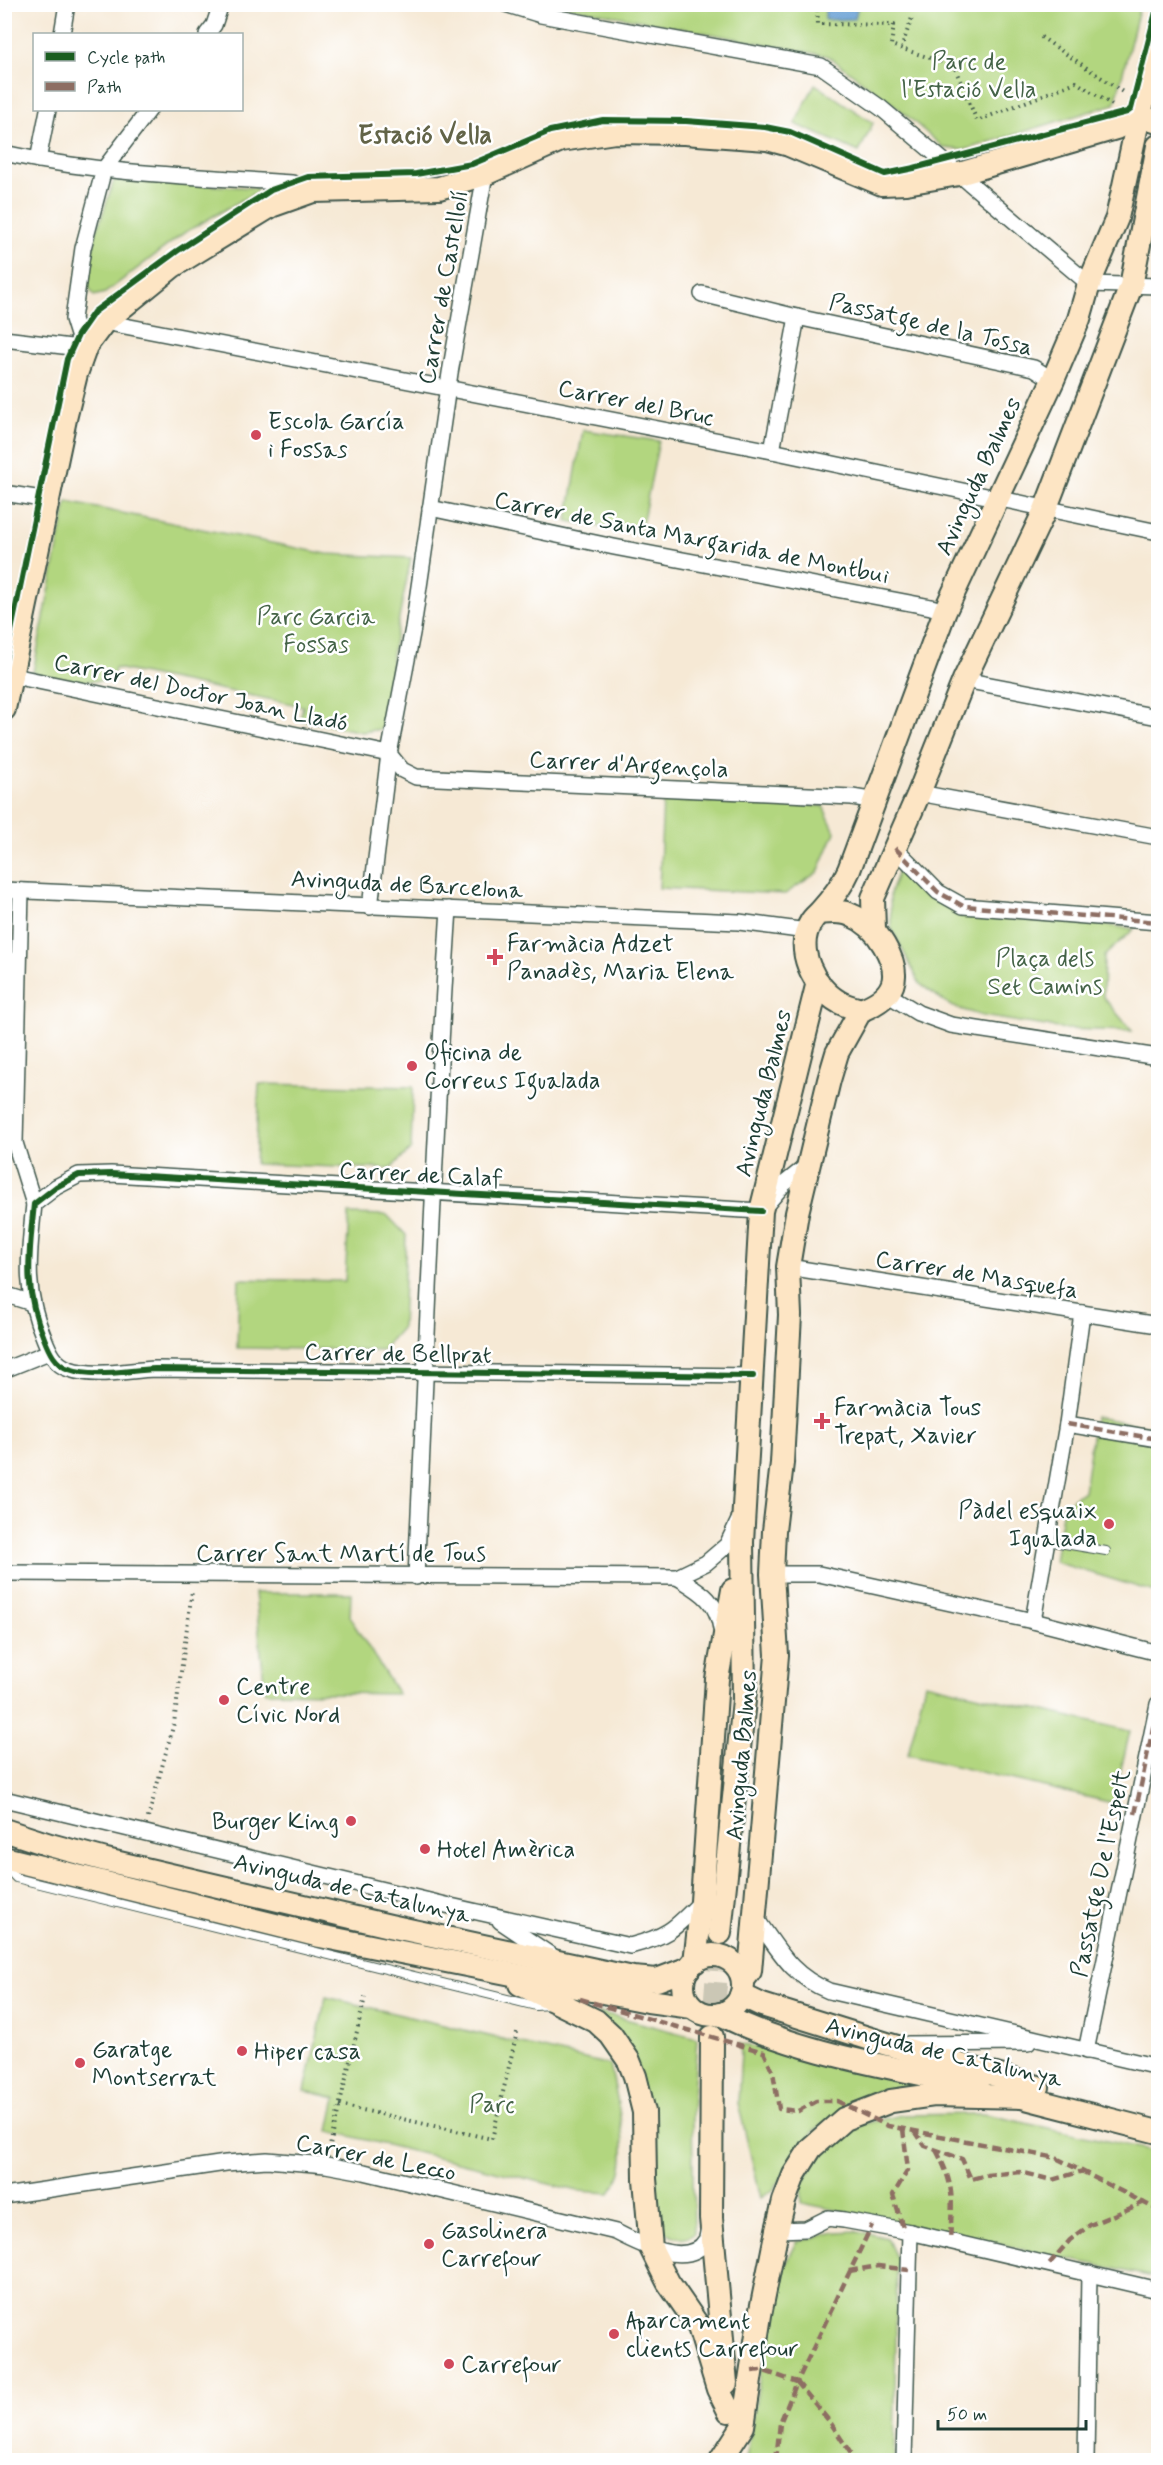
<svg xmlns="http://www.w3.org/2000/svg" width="1163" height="2465" font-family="Mynerve,sans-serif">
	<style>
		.green { fill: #b2d67f; stroke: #688a5a; stroke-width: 1.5 }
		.water { fill: #659ed3; stroke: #426e84; stroke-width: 1.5 }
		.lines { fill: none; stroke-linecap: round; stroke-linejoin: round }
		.secondary-tunnel { stroke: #cbc7b5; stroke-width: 22; stroke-dasharray: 22 11; stroke-linecap: butt }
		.lane-casing { stroke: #3f574c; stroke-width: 10 }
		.street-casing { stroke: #3f574c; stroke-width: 18 }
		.secondary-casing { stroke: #3f574c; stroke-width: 26 }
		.path { stroke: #3f574c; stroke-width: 4; stroke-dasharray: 1.5 4.5; stroke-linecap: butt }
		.lane { stroke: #fff; stroke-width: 8 }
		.street { stroke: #fff; stroke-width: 15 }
		.secondary { stroke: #fde5c4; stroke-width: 22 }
		.quiet { stroke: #8d6e63; stroke-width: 4.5; stroke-dasharray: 9 4.5; stroke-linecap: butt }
		.cycleway-casing { stroke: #fff; stroke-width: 10 }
		.cycleway { stroke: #1b5e20; stroke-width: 6 }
		.poi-dot { fill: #d1495b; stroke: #fff; stroke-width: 2 }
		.labels { text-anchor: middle; stroke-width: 5; stroke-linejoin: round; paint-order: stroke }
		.park-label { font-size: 24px; fill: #446347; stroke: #fff }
		.street-label { font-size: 24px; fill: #1f3d34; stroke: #fff }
		.poi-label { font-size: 24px; fill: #1f3d34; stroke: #fff; text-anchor: start }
		.neighbourhood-label { font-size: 26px; font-weight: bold; fill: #626448; stroke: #fff }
	</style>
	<rect width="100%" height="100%" fill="#fff"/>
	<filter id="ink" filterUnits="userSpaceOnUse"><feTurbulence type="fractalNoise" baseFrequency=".0167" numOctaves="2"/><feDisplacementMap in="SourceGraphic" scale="12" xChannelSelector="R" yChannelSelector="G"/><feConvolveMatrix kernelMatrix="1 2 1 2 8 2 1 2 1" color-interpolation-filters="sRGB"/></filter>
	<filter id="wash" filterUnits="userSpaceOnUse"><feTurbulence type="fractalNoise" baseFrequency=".008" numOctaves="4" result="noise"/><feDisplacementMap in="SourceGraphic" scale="24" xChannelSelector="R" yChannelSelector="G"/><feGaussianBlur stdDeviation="1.35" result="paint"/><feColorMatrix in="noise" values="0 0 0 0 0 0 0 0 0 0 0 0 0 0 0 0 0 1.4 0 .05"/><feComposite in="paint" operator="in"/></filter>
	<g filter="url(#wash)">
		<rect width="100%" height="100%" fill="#f6e9d5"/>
		<g class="green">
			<path d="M558 5H1140L1115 104 964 150 944 148 897 107 828 56Z"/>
			<path d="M815 84 873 123 859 152 795 124Z"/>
			<path d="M114 180 257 188 256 192 184 233 105 293 94 296 86 283 96 233Z"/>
			<path d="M583 430 659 441 640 534 567 521Z"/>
			<path d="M67 502 327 554 411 558 392 654 391 687 381 729 362 732 300 720 303 706 115 668 113 680C85 682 60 684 33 672Z"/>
			<path d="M663 800 823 806 835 832 818 872 785 894 659 888Z"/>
			<path d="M898 871C919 878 935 904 960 911 990 921 1025 918 1056 920 1082 921 1109 926 1134 929L1104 956 1103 997 1132 1031 1065 1029 982 1016 951 1006 920 984 891 927 890 893Z"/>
			<path d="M259 1084 413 1087 411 1149 390 1169 255 1164Z"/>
			<path d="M349 1214 387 1215 406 1235 402 1327 382 1350 237 1348 239 1279 345 1281Z"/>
			<path d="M1095 1417 1158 1428V1593L1055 1562 1063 1506 1084 1491Z"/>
			<path d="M255 1593H351L350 1618 398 1694 265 1692Z"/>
			<path d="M925 1683 1130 1731 1113 1803 908 1755Z"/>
			<path d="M326 1997 610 2065C616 2092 628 2146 621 2172 619 2179 614 2187 610 2193L578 2191 329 2131 336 2098 305 2091Z"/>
			<path d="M599 2012 697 2038 692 2113 694 2233C680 2243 669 2235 658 2225L654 2121Z"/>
			<path d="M739 2044 905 2078 909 2085 885 2091 859 2102 814 2130 773 2190 761 2198 738 2103 741 2052Z"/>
			<path d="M984 2114 1158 2152V2278L802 2203 801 2184 821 2155 854 2126 902 2115Z"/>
			<path d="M858 2231 887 2238 897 2260 894 2460H746L761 2370 780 2277 797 2242 835 2232Z"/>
		</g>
		<path class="water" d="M825 5H858L855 19 825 20Z"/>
	</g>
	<g filter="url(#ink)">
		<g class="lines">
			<path class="secondary-tunnel" d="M712 2037 720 1933"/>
			<g class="lane-casing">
				<g id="lane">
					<path d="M1047 1541 1106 1551"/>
					<path d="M4 1865 16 1878 536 2006 549 2005"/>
				</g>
			</g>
			<g class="street-casing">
				<g id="street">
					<path d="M505 4 541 15 821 66 881 108 1089 284 1158 286"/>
					<path d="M62 34 67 4"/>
					<path d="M207 34 214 25 221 4"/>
					<path d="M4 153C98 174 196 176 292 183L313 191"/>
					<path d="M38 160 48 110"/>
					<path d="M702 294 797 317"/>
					<path d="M104 322 772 451 1158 532"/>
					<path d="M4 339 71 347 86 346 78 335 73 319 83 248 104 169 149 110"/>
					<path d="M772 451 797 317 1034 368 1053 380"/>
					<path d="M4 493 48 500"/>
					<path d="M430 508 614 547 931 607 945 611"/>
					<path d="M4 674 389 754 402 770 416 777 852 797 876 801"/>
					<path d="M964 680 1158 717"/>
					<path d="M919 793 1158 837"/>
					<path d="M895 848 938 892 963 906 1158 922"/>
					<path d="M4 890 739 922 807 931"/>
					<path d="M21 891 15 1143 34 1204"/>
					<path d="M370 907 389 754 413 628 450 373 485 174"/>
					<path d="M887 994 918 1013 951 1025 1158 1057"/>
					<path d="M788 1267 1158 1325"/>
					<path d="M4 1294 32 1303"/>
					<path d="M4 1370 49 1352"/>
					<path d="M753 1376 155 1369C128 1370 95 1378 69 1369 55 1365 49 1351 44 1338 23 1289 29 1255 34 1204L56 1187 79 1175 111 1174 761 1211 784 1184 809 1164"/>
					<path d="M1067 1424 1158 1439"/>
					<path d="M4 1573 677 1577 706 1563 727 1545 740 1518"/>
					<path d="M772 1574H819L1033 1621 1158 1653"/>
					<path d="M416 1577C427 1355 434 1132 449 909"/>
					<path d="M677 1577C701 1592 717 1600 721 1629"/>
					<path d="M1033 1621 1067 1424 1082 1313"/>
					<path d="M4 1799 446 1905 630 1946C669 1936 674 1929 702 1901"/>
					<path d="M755 1917C779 1950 790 1975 829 1991L1158 2067"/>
					<path d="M500 1921 555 1958"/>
					<path d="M908 2044 1028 2043"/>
					<path d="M1086 2051 1158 1704"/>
					<path d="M4 2196 226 2163 267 2160 326 2165 364 2172 616 2232C637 2243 689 2270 706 2240 708 2236 708 2230 709 2226"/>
					<path d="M777 2230 806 2229 828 2218 844 2220 910 2232 1158 2290"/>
					<path d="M904 2460 910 2232"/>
					<path d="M1086 2460 1089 2273"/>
				</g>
			</g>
			<g class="secondary-casing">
				<g id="secondary">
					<path d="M4 709 65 419 76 374 86 346 104 322 173 266 271 206 313 191 439 188 485 174 561 140 615 132 684 133 767 139 789 145 882 184 906 183 959 174 1116 128 1139 116 1158 122"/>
					<path d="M819 913C830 912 841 910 851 915 866 921 876 931 884 945 903 977 895 997 861 1010 854 1008 846 1006 839 1002 814 988 794 949 811 922 813 918 817 915 820 912 832 899 842 886 849 870L945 611 1053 380 1079 319 1089 284 1117 218 1139 116 1158 50"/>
					<path d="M874 930 873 898 919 793 964 680 1045 510 1131 286 1158 146"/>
					<path d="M744 1696 742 1542 761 1211 818 982"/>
					<path d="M4 1830 50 1845 106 1860 390 1926 633 1978 657 1980 689 1968"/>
					<path d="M4 1858 320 1936 648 2001 692 2007"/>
					<path d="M720 1933 746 1681"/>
					<circle cx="713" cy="1985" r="30"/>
					<path d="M695 1962 702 1901 717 1679 733 1590"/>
					<path d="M743 1980 750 1971 777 1655 772 1574 774 1531 782 1463 790 1315 788 1267 797 1213 829 1080 837 1053 861 1010"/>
					<path d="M520 1984 596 2021 611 2035 629 2061 635 2076 644 2112 645 2179 651 2248 668 2282 699 2327 718 2389 729 2411"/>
					<path d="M741 1995 762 2005 887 2044 1038 2087"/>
					<path d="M720 2014C800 2054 892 2067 978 2086"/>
					<path d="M712 2037 711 2218 726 2383"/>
					<path d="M1010 2094 1158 2132"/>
					<path d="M721 2460 743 2426 760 2315 777 2230 784 2201 794 2175 811 2148 844 2119 891 2101 934 2095 1024 2097"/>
				</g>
			</g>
			<g class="path">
				<path d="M817 4 818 24 894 25 891 45 954 66 977 121 1076 82 1114 106"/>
				<path d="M1041 37 1124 93"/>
				<path d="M903 43 913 15"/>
				<path d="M148 1818 174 1723 192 1591"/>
				<path d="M340 2105 492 2139 518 2028"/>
				<path d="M329 2150 366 1993"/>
			</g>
			<use href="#lane" class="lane"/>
			<use href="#street" class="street"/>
			<use href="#secondary" class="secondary"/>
			<g class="quiet">
				<path d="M895 848 938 892 963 906 1158 922"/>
				<path d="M1067 1424 1158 1439"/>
				<path d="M1135 1814 1158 1704"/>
				<path d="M580 1999 764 2052 773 2072 779 2109 798 2111 816 2101H837L888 2126 1056 2158 1158 2210"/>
				<path d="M903 2129 908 2170 893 2195 904 2231"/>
				<path d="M915 2131 925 2146 962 2159 971 2179 987 2175 1020 2172 1052 2180 1083 2171"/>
				<path d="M936 2150C956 2187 952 2201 950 2241"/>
				<path d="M1049 2264 1070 2240 1090 2225 1145 2202"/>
				<path d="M849 2271 878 2266 909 2270"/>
				<path d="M752 2371 761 2370 797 2382 872 2225"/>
				<path d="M776 2460 780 2423 797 2382 830 2422 855 2460"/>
			</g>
			<g class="cycleway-casing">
				<g id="cycleway">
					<path d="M4 665 67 359 78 335 94 312 177 251 271 190 308 177 416 174 472 164 550 131 603 120 686 121 765 127 790 132 885 174 914 168 1127 112 1131 109 1158 4"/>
					<path d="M753 1376 155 1369C128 1370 95 1378 69 1369 55 1365 49 1351 44 1338 23 1289 29 1255 34 1204L56 1187 79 1175 111 1174 761 1211"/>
				</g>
			</g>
			<use href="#cycleway" class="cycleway"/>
		</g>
	</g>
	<g class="poi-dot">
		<circle cx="256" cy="435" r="6"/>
		<path d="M492 948h6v6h6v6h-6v6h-6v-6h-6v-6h6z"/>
		<circle cx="412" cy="1066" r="6"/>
		<path d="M819 1412h6v6h6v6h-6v6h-6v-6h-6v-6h6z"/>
		<circle cx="1109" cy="1524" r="6"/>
		<circle cx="224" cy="1700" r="6"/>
		<circle cx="351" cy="1821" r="6"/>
		<circle cx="425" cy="1849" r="6"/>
		<circle cx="242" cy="2051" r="6"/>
		<circle cx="80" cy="2063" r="6"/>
		<circle cx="429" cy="2244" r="6"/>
		<circle cx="614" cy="2334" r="6"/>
		<circle cx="449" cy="2364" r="6"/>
	</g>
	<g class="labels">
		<g class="park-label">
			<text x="969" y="69">Parc de<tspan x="969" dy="28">l'Estació Vella</tspan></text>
			<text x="316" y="624">Parc Garcia<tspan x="316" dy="28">Fossas</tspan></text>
			<text x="1045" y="966">Plaça dels<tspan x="1045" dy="28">Set Camins</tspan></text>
			<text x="492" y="2112">Parc</text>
		</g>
		<g class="street-label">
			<text transform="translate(443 287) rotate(-80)" y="8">Carrer de Castellolí</text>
			<text transform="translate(931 324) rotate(13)" y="8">Passatge de la Tossa</text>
			<text transform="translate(636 402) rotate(11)" y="8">Carrer del Bruc</text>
			<text transform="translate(978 476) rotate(-65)" y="8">Avinguda Balmes</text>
			<text transform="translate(692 537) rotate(11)" y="8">Carrer de Santa Margarida de Montbui</text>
			<text transform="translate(201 692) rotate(12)" y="8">Carrer del Doctor Joan Lladó</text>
			<text transform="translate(629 764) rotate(3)" y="8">Carrer d'Argençola</text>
			<text transform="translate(407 884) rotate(3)" y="8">Avinguda de Barcelona</text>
			<text transform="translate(763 1093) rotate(-76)" y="8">Avinguda Balmes</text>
			<text transform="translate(421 1174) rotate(3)" y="8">Carrer de Calaf</text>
			<text transform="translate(977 1274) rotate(9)" y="8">Carrer de Masquefa</text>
			<text transform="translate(398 1353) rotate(1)" y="8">Carrer de Bellprat</text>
			<text x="341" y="1561">Carrer Sant Martí de Tous</text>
			<text transform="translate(741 1755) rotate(-85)" y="8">Avinguda Balmes</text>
			<text transform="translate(1100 1873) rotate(-78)" y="8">Passatge De l'Espelt</text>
			<text transform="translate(352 1888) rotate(13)" y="8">Avinguda de Catalunya</text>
			<text transform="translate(944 2052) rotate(13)" y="8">Avinguda de Catalunya</text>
			<text transform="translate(376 2157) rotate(11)" y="8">Carrer de Lecco</text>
		</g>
		<g class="poi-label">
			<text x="268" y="429">Escola García<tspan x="268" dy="28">i Fossas</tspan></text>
			<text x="507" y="951">Farmàcia Adzet<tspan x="507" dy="28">Panadès, Maria Elena</tspan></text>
			<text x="424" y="1060">Oficina de<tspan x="424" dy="28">Correus Igualada</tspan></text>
			<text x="834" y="1415">Farmàcia Tous<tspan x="834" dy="28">Trepat, Xavier</tspan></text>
			<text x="1097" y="1518" text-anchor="end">Pàdel esquaix<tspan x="1097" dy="28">Igualada</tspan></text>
			<text x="236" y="1694">Centre<tspan x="236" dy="28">Cívic Nord</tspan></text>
			<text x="339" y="1829" text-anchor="end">Burger King</text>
			<text x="437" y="1857">Hotel Amèrica</text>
			<text x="92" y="2057">Garatge<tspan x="92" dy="28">Montserrat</tspan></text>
			<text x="254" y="2059">Hiper casa</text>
			<text x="441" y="2238">Gasolinera<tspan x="441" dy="28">Carrefour</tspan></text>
			<text x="626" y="2328">Aparcament<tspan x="626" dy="28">clients Carrefour</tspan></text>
			<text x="461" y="2372">Carrefour</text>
		</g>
		<g class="neighbourhood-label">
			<text x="425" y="143">Estació Vella</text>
		</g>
	</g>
	<rect width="1163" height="2465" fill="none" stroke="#fff" stroke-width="24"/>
	<rect x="33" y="33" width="210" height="78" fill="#ffffff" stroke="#a5b1ae" stroke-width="1.5"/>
	<rect x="45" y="52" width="30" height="9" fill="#1b5e20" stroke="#a5b1ae" stroke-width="1.5"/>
	<text x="87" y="63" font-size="18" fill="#1f3d34">Cycle path</text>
	<rect x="45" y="82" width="30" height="9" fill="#8d6e63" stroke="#a5b1ae" stroke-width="1.5"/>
	<text x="87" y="93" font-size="18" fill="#1f3d34">Path</text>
	<path d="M938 2420v9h148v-9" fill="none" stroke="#1f3d34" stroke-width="3"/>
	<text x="947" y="2420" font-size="18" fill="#1f3d34" stroke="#ffffff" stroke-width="4.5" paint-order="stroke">50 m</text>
</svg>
